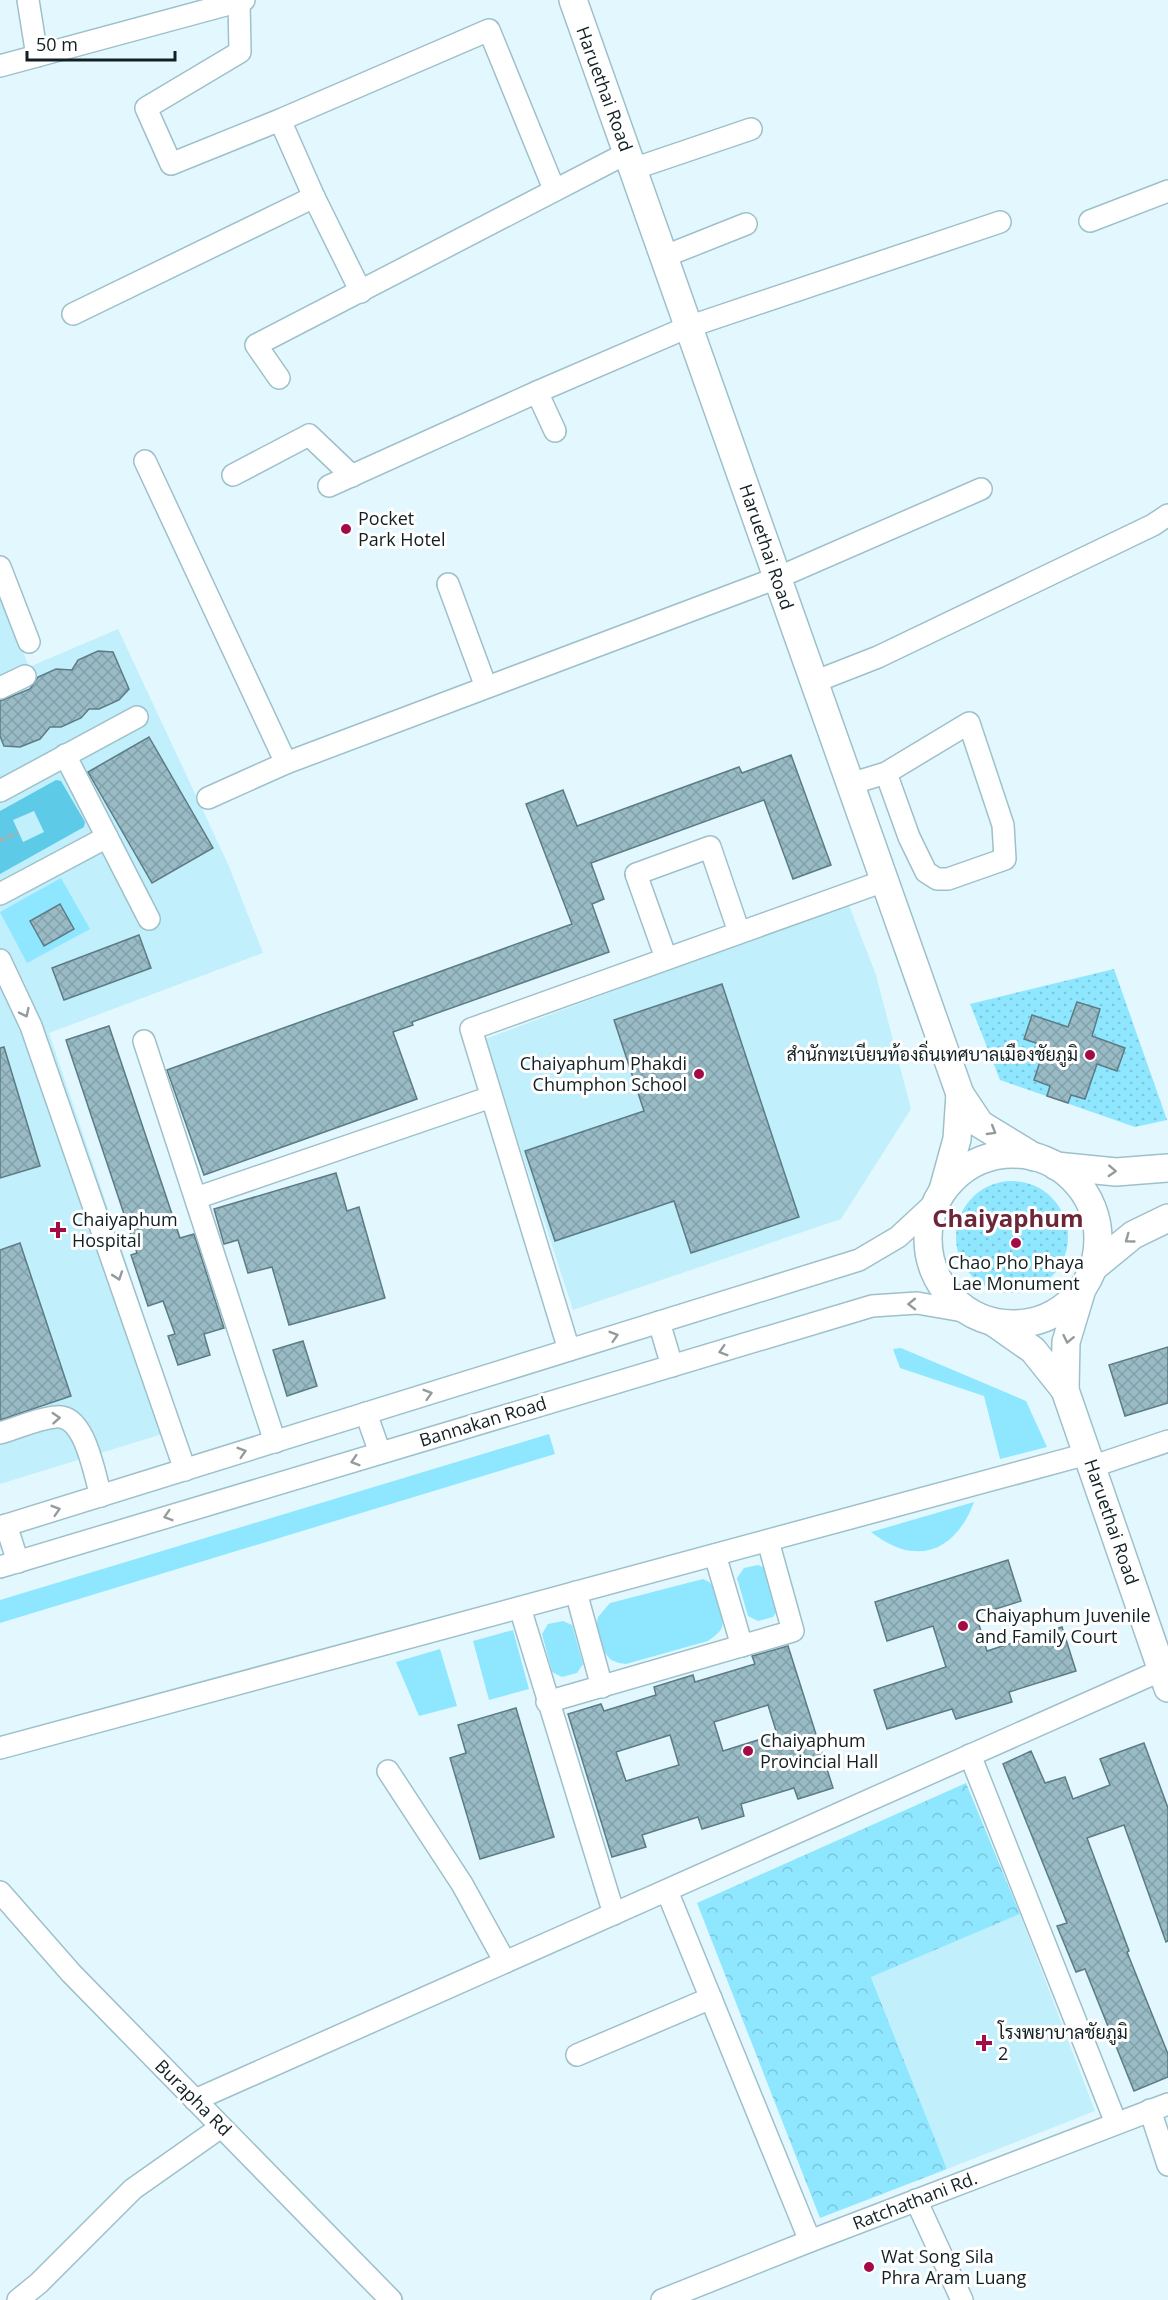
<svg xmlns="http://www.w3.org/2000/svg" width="1168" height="2300" font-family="'Open Sans',Sarabun,sans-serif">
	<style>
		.built { fill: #c2effc }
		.grass { fill: url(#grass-dots) }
		.forest { fill: url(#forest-crowns) }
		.garden { fill: #8ee7ff }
		.water { fill: #5dcbe7; fill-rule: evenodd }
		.building { fill: url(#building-cross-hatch); stroke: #5c7c85; stroke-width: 1.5; fill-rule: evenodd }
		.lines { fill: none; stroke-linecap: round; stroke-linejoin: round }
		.minor-casing { stroke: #9ec0ca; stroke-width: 24 }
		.major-casing { stroke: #9ec0ca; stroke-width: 30 }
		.path { stroke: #9eb1b6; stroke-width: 4; stroke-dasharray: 6 3; stroke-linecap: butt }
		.minor { stroke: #fff; stroke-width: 21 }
		.major { stroke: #fff; stroke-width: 27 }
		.oneway { stroke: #949b9c }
		.poi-dot { fill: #a30b47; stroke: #fff; stroke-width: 2 }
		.labels { text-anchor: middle; stroke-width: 6; stroke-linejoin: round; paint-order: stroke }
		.street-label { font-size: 18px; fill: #122023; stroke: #fff }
		.poi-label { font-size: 18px; fill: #122023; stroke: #fff; text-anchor: start }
		.district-label { font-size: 24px; font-weight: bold; fill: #6b2638; stroke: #fff }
	</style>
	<defs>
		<pattern id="grass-dots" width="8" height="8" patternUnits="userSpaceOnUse" patternTransform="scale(1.5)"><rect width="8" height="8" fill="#8ee7ff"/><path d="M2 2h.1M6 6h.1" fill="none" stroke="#79c6da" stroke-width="1.8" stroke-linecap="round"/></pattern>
		<pattern id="forest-crowns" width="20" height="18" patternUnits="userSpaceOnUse" patternTransform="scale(1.5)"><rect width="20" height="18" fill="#8ee7ff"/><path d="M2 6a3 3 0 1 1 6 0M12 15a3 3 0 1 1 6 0" fill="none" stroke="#79c6da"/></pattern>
		<pattern id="building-cross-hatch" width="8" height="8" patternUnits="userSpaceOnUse" patternTransform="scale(1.5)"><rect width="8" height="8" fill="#99bbc5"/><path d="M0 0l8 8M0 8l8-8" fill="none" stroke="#83a0a9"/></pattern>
	</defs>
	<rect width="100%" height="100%" fill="#e3f8fe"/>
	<g class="built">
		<path d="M0 591 29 667 118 629 228 864 263 953 49 1033 182 1428 0 1484Z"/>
		<path d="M848 903 876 975 911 1109 841 1219 573 1310 485 1039Z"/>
		<path d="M1020 1914 1095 2111 947 2169 871 1976Z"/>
	</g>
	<g class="grass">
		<path d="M1114 969 1167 1120 1135 1127 1000 1080 970 1004Z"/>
		<circle cx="1012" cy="1237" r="56"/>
	</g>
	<path class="forest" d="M966 1783 1020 1914 871 1977 947 2169 820 2218 697 1903Z"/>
	<g class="garden">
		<path d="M61 878 90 929 27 963 0 912Z"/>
		<path d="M901 1348 1026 1401 1047 1447 1000 1459 984 1396 900 1368 893 1349Z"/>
		<path d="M549 1434 555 1454 0 1623V1600Z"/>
		<path d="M974 1502C955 1553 915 1567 871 1532Z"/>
		<path d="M758 1565 768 1569 779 1608 773 1617 758 1621 748 1616 737 1578 744 1568Z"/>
		<path d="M703 1579C707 1581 709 1581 711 1584 716 1590 725 1620 722 1627 720 1633 713 1637 708 1641L626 1664 619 1663 611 1660 605 1653 596 1625 598 1617 610 1603Z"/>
		<path d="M563 1621 572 1625 583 1664 577 1673 562 1677 552 1672 542 1634 548 1624Z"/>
		<path d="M513 1630 529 1689 489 1700 473 1641Z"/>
		<path d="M440 1649 457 1706 419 1716 396 1662Z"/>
	</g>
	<path class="water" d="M56 780 61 781 85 822 84 827 0 874V811ZM34 811 44 832 23 842 13 820Z"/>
	<g class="building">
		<path d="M98 651 113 652 129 689 119 700 99 709H89L81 718 61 727H50L40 739 20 747 4 746 0 736V701L30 689 38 677 56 669 72 670 78 660Z"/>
		<path d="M149 737 213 848 152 883 88 772Z"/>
		<path d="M791 755 831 865 793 879 764 800 591 863 604 899 592 904 609 952 412 1022 413 1025 393 1032 417 1099 204 1175 167 1070 572 924 526 804 563 790 577 826 739 767 742 773Z"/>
		<path d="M60 904 74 929 44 946 30 921Z"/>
		<path d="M139 935 151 968 64 1000 52 968Z"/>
		<path d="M722 984 799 1217 691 1253 674 1201 555 1241 525 1151 644 1111 614 1020Z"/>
		<path d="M1077 1002 1100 1009 1092 1036 1125 1048 1117 1071 1097 1064 1085 1099 1071 1095 1068 1103 1047 1096 1050 1086 1034 1080 1045 1046 1024 1039 1032 1015 1068 1027Z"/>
		<path d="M109 1026 180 1238 194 1234 224 1328 204 1334 210 1355 178 1365 168 1336 175 1334 163 1301 148 1306 131 1255 137 1253 66 1040Z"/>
		<path d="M4 1047 40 1166 0 1178V1048Z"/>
		<path d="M336 1173 347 1211 359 1207 385 1298 289 1325 272 1267 248 1273 238 1240 224 1244 214 1209Z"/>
		<path d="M20 1243 71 1396 0 1420V1250Z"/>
		<path d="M303 1341 317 1386 287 1396 273 1350Z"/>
		<path d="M1168 1347V1403L1125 1416 1109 1365Z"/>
		<path d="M1008 1560 1021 1601 976 1615 987 1651 1062 1627 1076 1671 1009 1692 1012 1702 956 1719 952 1709 887 1729 874 1690 946 1667 933 1626 887 1641 875 1602Z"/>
		<path d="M788 1646 833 1788 798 1799 794 1788 741 1804 744 1816 702 1829 698 1817 642 1835 646 1847 612 1857 568 1714 601 1704 604 1711 656 1695 654 1687 693 1675 695 1682 755 1664 752 1656ZM768 1705 777 1734 723 1751 714 1722ZM670 1735 679 1765 626 1781 616 1752Z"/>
		<path d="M516 1708 554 1837 480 1859 450 1758 466 1753 458 1725Z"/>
		<path d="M1144 1743 1168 1808V1941L1166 1942 1124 1825 1087 1838 1129 1951 1127 1952 1168 2054V2077L1134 2091 1085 1969 1076 1972 1057 1926 1067 1923 1003 1764 1031 1751 1045 1783 1065 1777 1073 1799 1110 1785 1100 1759Z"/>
	</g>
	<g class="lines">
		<g class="minor-casing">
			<g id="minor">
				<path d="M28 0 37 56"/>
				<path d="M239 1 240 52 146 108 171 164 280 120 489 30 554 189"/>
				<path d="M0 66 244 0"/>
				<path d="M280 120 314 197 361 292"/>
				<path d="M633 169 751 129"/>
				<path d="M1090 221 1168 191"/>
				<path d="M663 257 746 224"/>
				<path d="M73 314 314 197"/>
				<path d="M279 378 256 345 627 153"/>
				<path d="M537 392 555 431"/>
				<path d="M145 461 286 763"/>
				<path d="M233 475 309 435 352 476"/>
				<path d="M329 486 537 392 688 327 1000 222"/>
				<path d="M0 567 29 642"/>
				<path d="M448 584 486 687"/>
				<path d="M814 682 878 657 1153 525 1168 515"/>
				<path d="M0 688 25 676"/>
				<path d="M65 755 149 919"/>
				<path d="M850 784 886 773 969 723 1003 825 1005 859 948 879H937L926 872 909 837 886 773"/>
				<path d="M0 791 137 717"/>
				<path d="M208 798 286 763 777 578 981 489"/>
				<path d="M0 894 107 837"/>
				<path d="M666 958 636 874 710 847 739 932"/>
				<path d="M0 960 31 1026 185 1470"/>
				<path d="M144 1041 275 1442"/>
				<path d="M196 1198 491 1097"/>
				<path d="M659 1322 672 1366"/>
				<path d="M569 1350 471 1029 884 881"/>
				<path d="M366 1413 380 1453"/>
				<path d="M0 1433C18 1428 36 1419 55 1417 85 1412 94 1474 101 1496"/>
				<path d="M1091 1467 1168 1441"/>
				<path d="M6 1525 18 1562"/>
				<path d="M0 1527 859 1260 898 1237 939 1199"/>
				<path d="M715 1555 742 1646"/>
				<path d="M0 1567 872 1306 917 1303 969 1312"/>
				<path d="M576 1592 602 1687"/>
				<path d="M520 1608 614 1914"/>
				<path d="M547 1702 793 1631 768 1541"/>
				<path d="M0 1748 1087 1454"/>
				<path d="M970 1755 1116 2123"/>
				<path d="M388 1771 462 1884 505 1962"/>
				<path d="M667 1891 810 2241"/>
				<path d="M0 1892 71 1973 391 2300"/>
				<path d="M577 2055 711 1998"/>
				<path d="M195 2100 1162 1670"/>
				<path d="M1150 2110 1168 2165"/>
				<path d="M916 2200 962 2300"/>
				<path d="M18 2300 39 2283 133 2189 221 2127"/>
				<path d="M662 2300 810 2241 1168 2104"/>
			</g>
		</g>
		<g class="major-casing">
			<g id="major">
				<path d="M573 0 960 1094 980 1124 1034 1157"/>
				<circle cx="1013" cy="1239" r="85"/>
				<path d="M1056 1166 1116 1172 1168 1168"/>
				<path d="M943 1190 957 1139 960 1094"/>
				<path d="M1094 1267 1133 1235 1168 1218"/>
				<path d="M993 1322 1033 1350 1065 1390 1168 1688"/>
				<path d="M1065 1390 1066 1342 1082 1289"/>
			</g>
		</g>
		<path class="path" d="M0 841 18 832"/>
		<use href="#minor" class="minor"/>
		<use href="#major" class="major"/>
	</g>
	<defs><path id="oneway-chevron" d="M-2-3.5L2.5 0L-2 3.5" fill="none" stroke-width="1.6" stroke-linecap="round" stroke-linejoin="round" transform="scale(1.5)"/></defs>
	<g class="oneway">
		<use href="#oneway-chevron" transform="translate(25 1013) rotate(64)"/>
		<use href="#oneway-chevron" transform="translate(992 1131) rotate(31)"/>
		<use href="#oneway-chevron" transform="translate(1112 1171) rotate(3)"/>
		<use href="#oneway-chevron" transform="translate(1129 1239) rotate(144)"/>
		<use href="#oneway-chevron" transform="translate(118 1276) rotate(71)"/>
		<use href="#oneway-chevron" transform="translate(912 1304) rotate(179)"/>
		<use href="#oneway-chevron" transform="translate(614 1336) rotate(-17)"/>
		<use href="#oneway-chevron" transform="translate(1068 1339) rotate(102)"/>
		<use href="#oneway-chevron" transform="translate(723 1351) rotate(163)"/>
		<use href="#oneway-chevron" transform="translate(428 1394) rotate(-17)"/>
		<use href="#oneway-chevron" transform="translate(56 1418) rotate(-4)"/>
		<use href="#oneway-chevron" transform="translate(242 1452) rotate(-17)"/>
		<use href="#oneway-chevron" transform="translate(355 1461) rotate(163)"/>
		<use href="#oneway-chevron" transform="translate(56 1510) rotate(-17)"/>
		<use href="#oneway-chevron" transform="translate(168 1516) rotate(163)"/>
	</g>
	<g class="poi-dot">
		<circle cx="346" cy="529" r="6"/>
		<circle cx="1090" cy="1055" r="6"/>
		<circle cx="699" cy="1074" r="6"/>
		<path d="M55 1221h6v6h6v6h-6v6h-6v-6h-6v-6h6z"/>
		<circle cx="1016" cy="1243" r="6"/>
		<circle cx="963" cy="1626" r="6"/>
		<circle cx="748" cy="1751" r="6"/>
		<path d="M981 2034h6v6h6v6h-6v6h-6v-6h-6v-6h6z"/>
		<circle cx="869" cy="2267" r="6"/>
	</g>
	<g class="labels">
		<g class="street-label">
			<text transform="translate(604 89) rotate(70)" y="6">Haruethai Road</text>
			<text transform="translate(766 547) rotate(71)" y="6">Haruethai Road</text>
			<text transform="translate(483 1422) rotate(-17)" y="6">Bannakan Road</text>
			<text transform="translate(1111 1522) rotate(71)" y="6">Haruethai Road</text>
			<text transform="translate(193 2098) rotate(45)" y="6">Burapha Rd</text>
			<text transform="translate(915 2201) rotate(-21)" y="6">Ratchathani Rd.</text>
		</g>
		<g class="poi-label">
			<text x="358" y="525">Pocket<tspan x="358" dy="21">Park Hotel</tspan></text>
			<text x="1078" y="1061" text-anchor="end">สำนักทะเบียนท้องถิ่นเทศบาลเมืองชัยภูมิ</text>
			<text x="687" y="1070" text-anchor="end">Chaiyaphum Phakdi<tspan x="687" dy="21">Chumphon School</tspan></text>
			<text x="72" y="1226">Chaiyaphum<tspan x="72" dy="21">Hospital</tspan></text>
			<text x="1016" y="1269" text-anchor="middle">Chao Pho Phaya<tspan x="1016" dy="21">Lae Monument</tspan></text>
			<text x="975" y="1622">Chaiyaphum Juvenile<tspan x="975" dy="21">and Family Court</tspan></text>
			<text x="760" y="1747">Chaiyaphum<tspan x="760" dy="21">Provincial Hall</tspan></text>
			<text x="998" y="2039">โรงพยาบาลชัยภูมิ<tspan x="998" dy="21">2</tspan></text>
			<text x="881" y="2263">Wat Song Sila<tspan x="881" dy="21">Phra Aram Luang</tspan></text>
		</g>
		<g class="district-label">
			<text x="1008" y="1227">Chaiyaphum</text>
		</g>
	</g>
	<path d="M27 51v9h148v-9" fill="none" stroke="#122023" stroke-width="3"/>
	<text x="36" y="51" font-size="18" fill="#122023" stroke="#ffffff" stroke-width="4.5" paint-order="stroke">50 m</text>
</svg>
